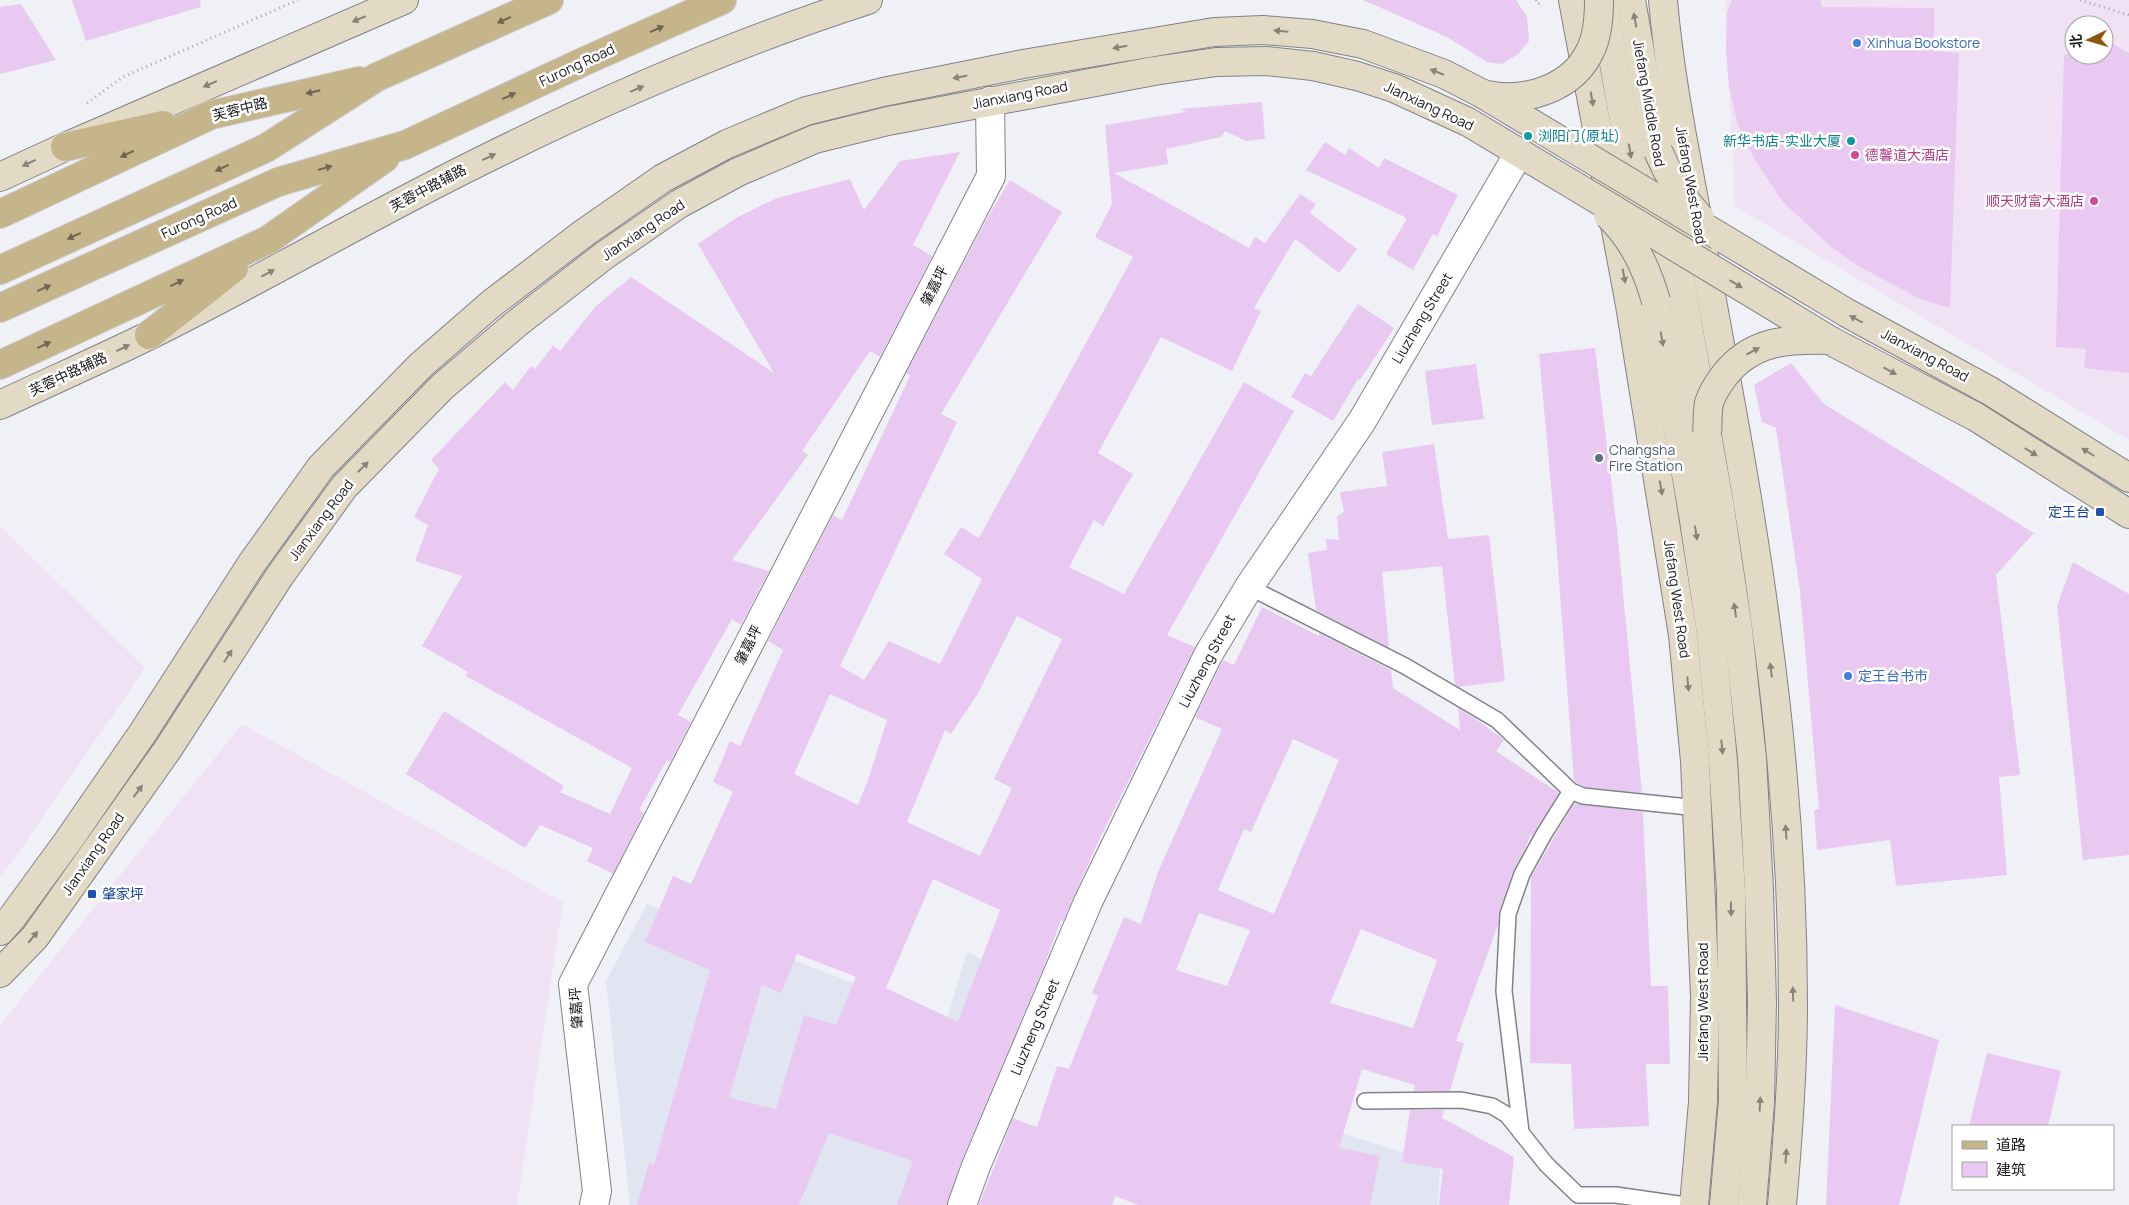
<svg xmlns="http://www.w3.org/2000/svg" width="2129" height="1205" font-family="Manrope,'Noto Sans SC',sans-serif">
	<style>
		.commercial { fill: #f1e1f4; fill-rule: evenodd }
		.built { fill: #e1e5f2 }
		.building { fill: #e9c9f2; fill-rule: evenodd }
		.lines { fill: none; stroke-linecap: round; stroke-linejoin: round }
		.lane-casing { stroke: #818288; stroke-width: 18 }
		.street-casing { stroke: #818288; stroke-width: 30 }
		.secondary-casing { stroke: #818288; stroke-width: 30 }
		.primary-casing { stroke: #cccccd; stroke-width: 30 }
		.path { stroke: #a4a6ab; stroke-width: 3; stroke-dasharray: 1 4; stroke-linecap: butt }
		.lane { stroke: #fff; stroke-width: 15 }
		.street { stroke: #fff; stroke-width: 28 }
		.secondary { stroke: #e2dac5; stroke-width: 28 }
		.primary { stroke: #c6b48b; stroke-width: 28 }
		.secondary-bridge-casing { stroke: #818288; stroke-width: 30; stroke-linecap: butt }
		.secondary-bridge { stroke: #e2dac5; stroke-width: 28 }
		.oneway { fill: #888379 }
		.oneway2 { fill: #706654 }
		.shop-dot { fill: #3f7fe0; stroke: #fff; stroke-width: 2 }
		.culture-dot { fill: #0f9aa8; stroke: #fff; stroke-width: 2 }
		.hotel-dot { fill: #d1479c; stroke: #fff; stroke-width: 2 }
		.service-dot { fill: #5c6f8a; stroke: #fff; stroke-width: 2 }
		.transit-dot { fill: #1a4fb4; stroke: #fff; stroke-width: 2 }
		.labels { text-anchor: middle; stroke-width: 5; stroke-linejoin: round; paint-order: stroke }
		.shop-label { font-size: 14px; fill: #366cbe; stroke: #fff; text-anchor: start }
		.street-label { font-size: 14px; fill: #19191c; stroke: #fff }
		.culture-label { font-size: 14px; fill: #0d838f; stroke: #fff; text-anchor: start }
		.hotel-label { font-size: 14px; fill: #b23c85; stroke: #fff; text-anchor: start }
		.service-label { font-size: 14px; fill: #4e5e75; stroke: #fff; text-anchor: start }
		.transit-label { font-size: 14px; fill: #164399; stroke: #fff; text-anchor: end }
	</style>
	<rect width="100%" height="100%" fill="#eff1f7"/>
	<g class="commercial">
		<path d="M1725 0H2129V440L1735 206ZM2074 25H2104V55H2074Z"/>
		<path d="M0 526 145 668 14 859 0 876Z"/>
		<path d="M242 724 563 902 517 1205H0V1025Z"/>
	</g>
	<g class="built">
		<path d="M647 904 947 1019 967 952 1025 981 937 1205H630L606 981Z"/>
		<path d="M1205 1090 1440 1164 1438 1205H1179Z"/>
	</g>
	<g class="building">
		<path d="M72 0H200L201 7 86 41Z"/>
		<path d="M1363 0H1516L1527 17 1529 41 1518 54 1502 64 1487 62 1447 37Z"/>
		<path d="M1732 0H1821V7L1934 8V51L1959 53 1950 308 1920 299 1858 266 1830 246 1782 201 1754 158 1737 123 1729 86 1726 51 1727 13Z"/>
		<path d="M21 4 56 60 0 74V7Z"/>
		<path d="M2111 43 2129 53V373L2084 368 2086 349 2056 347 2064 55 2074 51V55H2104V44Z"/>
		<path d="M1262 102 1265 139 1246 141 1225 131 1221 137 1166 149 1168 164 1114 173 1249 248 1255 237 1265 243 1300 194 1316 204 1310 213 1357 249 1339 273 1295 239 1254 308 1261 311 1232 371 1161 337 1098 453 1133 474 1103 526 1094 520 1069 567 1124 594 1244 382 1294 411 1167 635 1195 647 1098 842 1063 921 1061 920 1044 966 962 1160 947 1205H897L913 1161 829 1133 799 1205H637L649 1163 654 1165 710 970 645 942 673 876 691 884 733 792 713 782 730 741 740 746 783 650 768 641 833 515 842 520 910 376 906 373 985 222 1010 180 1062 212 941 414 957 422 840 666 864 680 889 641 940 664 982 579 944 554 961 527 979 538 1133 257 1095 237 1112 204 1105 125 1186 112 1180 109ZM1017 616 1062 639 994 779 1012 788 980 856 907 822 945 730 951 734 977 695ZM830 694 887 720 868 780 858 805 794 774ZM933 879 1000 910 958 1022 886 988ZM797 954 856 977 836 1025 804 1015 776 1109 729 1098 762 985 781 993Z"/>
		<path d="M1325 142 1345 155 1349 148 1379 168 1384 158 1458 195 1437 236 1433 234 1413 270 1386 254 1406 220 1405 217 1306 170Z"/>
		<path d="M960 152 913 245 932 256 880 357 870 351 802 451 808 455 732 560 769 571 741 625 732 619 678 715 691 722 670 762 667 760 639 810 644 813 613 874 587 861 593 848 540 825 525 848 406 774 444 711 564 786 560 792 610 814 632 768 466 676 468 672 422 646 462 576 415 561 428 525 414 517 439 469 431 460 505 382 513 390 531 366 535 369 553 346 560 351 596 306 631 277 774 373 698 244 736 218 777 198 850 179 864 210 900 161Z"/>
		<path d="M1358 304 1394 328 1360 380 1358 379 1333 421 1291 397 1305 373 1311 376Z"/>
		<path d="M1595 348 1617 529 1642 793 1585 787 1574 781 1556 540 1539 354Z"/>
		<path d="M1791 363 1824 404 2034 533 1996 575 2020 775 1999 777 2007 875 1896 886 1890 840 1817 850 1814 810 1819 809 1800 591 1776 428 1762 422 1754 385Z"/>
		<path d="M1476 364 1484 419 1432 425 1425 371Z"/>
		<path d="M1434 444 1448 539 1489 535 1505 681 1459 687 1455 685 1442 566 1382 572 1389 648 1316 610 1308 553 1327 550 1326 539 1339 540 1337 516 1344 512 1340 492 1387 486 1382 452Z"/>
		<path d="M2073 562 2129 594V855L2083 860 2057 606Z"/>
		<path d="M1262 607 1319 636V633L1391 670 1393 688 1460 730 1458 708 1476 719 1504 740 1496 751 1559 793 1531 838V833L1526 847 1513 871 1499 911 1498 925 1456 1041 1464 1043 1450 1091H1414L1415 1085 1362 1069 1339 1148 1380 1156 1370 1205H1138L1115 1196 1112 1205H979L1013 1118 1037 1127 1057 1066 1069 1069 1098 996 1092 993 1124 917 1141 924 1158 872 1222 729 1195 717 1223 660 1234 665ZM1293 739 1339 760 1274 914 1218 890 1244 829 1251 832ZM1199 913 1250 930 1227 986 1176 970ZM1361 929 1437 960 1413 1028 1330 1003Z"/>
		<path d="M1574 803 1643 812 1651 986H1668L1670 1064H1646L1649 1126 1574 1129 1571 1064 1530 1063 1531 877Z"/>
		<path d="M1835 1005 1939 1040 1899 1205H1826Z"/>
		<path d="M1987 1053 2061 1071 2048 1126H1969Z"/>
		<path d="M1410 1110H1444L1442 1118 1514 1157 1509 1205H1439L1443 1169 1402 1162Z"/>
	</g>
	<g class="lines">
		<g class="lane-casing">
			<g id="lane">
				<path d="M1249 587 1405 666 1497 720 1571 791 1583 796 1698 808"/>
				<path d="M1365 1101 1461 1100 1492 1106 1507 1115 1546 1164 1578 1195H1616L1685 1205"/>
				<path d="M1521 1132 1504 991 1508 914 1522 874 1544 834 1571 791"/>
			</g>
		</g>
		<g class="street-casing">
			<g id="street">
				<path d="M594 1205 597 1191 573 984 991 176 990 101"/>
				<path d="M962 1205 976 1166 1088 902 1208 655 1249 587 1362 421 1519 153"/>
			</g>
		</g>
		<g class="secondary-casing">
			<g id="secondary">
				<path d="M1573 0 1630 305 1683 635 1695 761 1705 996 1703 1102 1694 1205"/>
				<path d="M1631 0 1720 508 1738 629 1752 758 1759 889 1762 1002 1760 1103 1752 1205"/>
				<path d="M1663 0C1669 71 1683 141 1696 211 1720 349 1748 487 1766 626 1783 751 1793 878 1793 1004 1793 1071 1788 1138 1782 1205"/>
				<path d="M1603 1 1693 514 1711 633 1723 761 1731 891 1733 1100 1724 1205"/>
				<path d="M0 177 65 147 404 0"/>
				<path d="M1719 236 1847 313 1990 391 2129 478"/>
				<path d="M1831 341 1976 417 2129 514"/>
				<path d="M0 405C49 382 99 360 148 336 259 281 366 218 477 163 603 100 734 43 868 0"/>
				<path d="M0 931 11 919 68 841 142 734 252 563 321 467 421 365 491 304 584 233 663 178 727 144 806 111 883 92 1023 64 1214 32 1263 30 1312 34 1363 44 1444 74 1481 93"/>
				<path d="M0 973 35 937 168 749 279 577 344 487 442 387 516 324 605 255 679 204 738 172 815 139 888 121 1154 71 1216 62 1267 61 1313 66 1357 76 1394 88 1468 122 1575 186"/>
			</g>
		</g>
		<g class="primary-casing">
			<g id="primary">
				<path d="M65 147 163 125"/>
				<path d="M0 214 211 115 359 81"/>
				<path d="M0 270 266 148 377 77 549 0"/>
				<path d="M0 308 278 182 405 145 587 60 722 0"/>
				<path d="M149 335 234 268"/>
				<path d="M0 365 268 240 385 158"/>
			</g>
		</g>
		<g class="path">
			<path d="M1536 0 1538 4 1543 2"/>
			<path d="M2080 0 2129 15"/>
			<path d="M87 103 123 77 298 0"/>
		</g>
		<use href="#lane" class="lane"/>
		<use href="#street" class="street"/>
		<use href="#secondary" class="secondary"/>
		<use href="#primary" class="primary"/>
		<g class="secondary-bridge-casing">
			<g id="secondary-bridge">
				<path d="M1481 93 1719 236"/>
				<path d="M1487 95C1526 103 1574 88 1591 49 1598 34 1599 16 1599 0"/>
				<path d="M1658 151C1669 177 1681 197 1700 218"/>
				<path d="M1575 186 1831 341"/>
				<path d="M1608 215C1633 239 1646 267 1656 301"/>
				<path d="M1707 434C1708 425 1707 413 1709 403 1712 393 1718 384 1724 376 1752 340 1787 339 1829 340"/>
			</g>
		</g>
		<use href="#secondary-bridge" class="secondary-bridge"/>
	</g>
	<defs><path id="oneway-solid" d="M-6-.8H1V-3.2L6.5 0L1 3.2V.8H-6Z" transform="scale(1.25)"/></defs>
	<g class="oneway">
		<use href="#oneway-solid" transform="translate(359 19) rotate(157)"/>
		<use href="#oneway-solid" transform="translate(1635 20) rotate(-100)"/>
		<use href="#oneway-solid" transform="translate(1281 31) rotate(-175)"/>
		<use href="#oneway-solid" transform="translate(1120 47) rotate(170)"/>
		<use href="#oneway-solid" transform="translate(1437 72) rotate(-158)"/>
		<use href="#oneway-solid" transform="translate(960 77) rotate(169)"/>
		<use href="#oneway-solid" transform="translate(210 84) rotate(157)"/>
		<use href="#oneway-solid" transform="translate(637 89) rotate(-23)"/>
		<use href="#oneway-solid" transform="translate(1592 99) rotate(80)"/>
		<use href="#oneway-solid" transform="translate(1630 151) rotate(80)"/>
		<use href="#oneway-solid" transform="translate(489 157) rotate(-25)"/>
		<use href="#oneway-solid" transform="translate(29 163) rotate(155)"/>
		<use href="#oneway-solid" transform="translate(268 273) rotate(-28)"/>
		<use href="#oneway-solid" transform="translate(1624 276) rotate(80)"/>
		<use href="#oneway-solid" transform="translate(1736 284) rotate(31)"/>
		<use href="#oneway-solid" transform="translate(1856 319) rotate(-152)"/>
		<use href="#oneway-solid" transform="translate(1662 339) rotate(80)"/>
		<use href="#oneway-solid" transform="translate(123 348) rotate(-25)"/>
		<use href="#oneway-solid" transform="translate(1753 351) rotate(-28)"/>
		<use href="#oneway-solid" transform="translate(1890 371) rotate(28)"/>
		<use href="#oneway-solid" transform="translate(2031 452) rotate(32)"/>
		<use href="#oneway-solid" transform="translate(2088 452) rotate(-148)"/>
		<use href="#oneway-solid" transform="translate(363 467) rotate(-45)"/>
		<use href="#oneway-solid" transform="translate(1661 488) rotate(80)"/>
		<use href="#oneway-solid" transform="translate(1696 533) rotate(82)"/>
		<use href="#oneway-solid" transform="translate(1735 610) rotate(-98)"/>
		<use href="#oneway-solid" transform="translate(228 656) rotate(-57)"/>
		<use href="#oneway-solid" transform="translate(1771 670) rotate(-97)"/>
		<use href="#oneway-solid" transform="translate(1688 684) rotate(85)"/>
		<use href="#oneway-solid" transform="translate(1722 747) rotate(84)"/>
		<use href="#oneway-solid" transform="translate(138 791) rotate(-54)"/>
		<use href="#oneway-solid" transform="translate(1786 832) rotate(-94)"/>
		<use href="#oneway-solid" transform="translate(1731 909) rotate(89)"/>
		<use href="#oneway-solid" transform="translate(33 937) rotate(-50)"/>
		<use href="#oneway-solid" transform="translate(1793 994) rotate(-92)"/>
		<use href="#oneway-solid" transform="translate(1760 1104) rotate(-87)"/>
		<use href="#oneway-solid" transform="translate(1786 1156) rotate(-86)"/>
	</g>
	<g class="oneway2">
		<use href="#oneway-solid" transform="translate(504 20) rotate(156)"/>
		<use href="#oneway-solid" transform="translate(657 29) rotate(-24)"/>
		<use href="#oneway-solid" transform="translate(313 92) rotate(167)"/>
		<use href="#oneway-solid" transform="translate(509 96) rotate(-25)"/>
		<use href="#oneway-solid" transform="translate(127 154) rotate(155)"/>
		<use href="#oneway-solid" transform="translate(222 168) rotate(155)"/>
		<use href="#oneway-solid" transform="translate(325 168) rotate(-16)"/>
		<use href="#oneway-solid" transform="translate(74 236) rotate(155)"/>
		<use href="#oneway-solid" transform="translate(177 283) rotate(-25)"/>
		<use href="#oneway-solid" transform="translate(44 288) rotate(-24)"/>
		<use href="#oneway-solid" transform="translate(44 345) rotate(-25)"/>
	</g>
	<g class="shop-dot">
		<circle cx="1857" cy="43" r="5"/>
		<circle cx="1848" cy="676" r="5"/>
	</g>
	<g class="culture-dot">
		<circle cx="1528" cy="136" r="5"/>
		<circle cx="1851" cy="141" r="5"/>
	</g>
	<g class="hotel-dot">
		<circle cx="1855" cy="155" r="5"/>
		<circle cx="2094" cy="201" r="5"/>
	</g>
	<circle class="service-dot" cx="1599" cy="458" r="5"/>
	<g class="transit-dot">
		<rect x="2095" y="507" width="10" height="10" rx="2.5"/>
		<rect x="87" y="889" width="10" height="10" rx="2.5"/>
	</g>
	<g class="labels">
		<g class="shop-label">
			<text x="1867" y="48">Xinhua Bookstore</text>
			<text x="1858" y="681">定王台书市</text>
		</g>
		<g class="street-label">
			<text transform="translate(577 65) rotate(-25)" y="5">Furong Road</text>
			<text transform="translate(1020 95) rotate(-11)" y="5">Jianxiang Road</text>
			<text transform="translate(1649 103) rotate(80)" y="5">Jiefang Middle Road</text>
			<text transform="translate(1429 106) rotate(25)" y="5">Jianxiang Road</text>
			<text transform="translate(240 109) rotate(-14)" y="5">芙蓉中路</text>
			<text transform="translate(1691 185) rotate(80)" y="5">Jiefang West Road</text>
			<text transform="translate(428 188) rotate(-28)" y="5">芙蓉中路辅路</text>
			<text transform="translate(199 218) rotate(-24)" y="5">Furong Road</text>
			<text transform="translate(643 230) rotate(-34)" y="5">Jianxiang Road</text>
			<text transform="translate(934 286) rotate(-63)" y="5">肇嘉坪</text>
			<text transform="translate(1422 318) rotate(-59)" y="5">Liuzheng Street</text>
			<text transform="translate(1925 355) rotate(28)" y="5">Jianxiang Road</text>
			<text transform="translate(68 374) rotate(-25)" y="5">芙蓉中路辅路</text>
			<text transform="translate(321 520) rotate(-53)" y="5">Jianxiang Road</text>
			<text transform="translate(1677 599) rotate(82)" y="5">Jiefang West Road</text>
			<text transform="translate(748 645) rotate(-63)" y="5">肇嘉坪</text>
			<text transform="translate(1207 661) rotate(-62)" y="5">Liuzheng Street</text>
			<text transform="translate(93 854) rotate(-55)" y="5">Jianxiang Road</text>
			<text transform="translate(1703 1002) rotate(-90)" y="5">Jiefang West Road</text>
			<text transform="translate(576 1008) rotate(-94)" y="5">肇嘉坪</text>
			<text transform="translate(1035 1027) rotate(-67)" y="5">Liuzheng Street</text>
		</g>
		<g class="culture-label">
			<text x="1538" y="141">浏阳门(原址)</text>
			<text x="1841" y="146" text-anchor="end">新华书店-实业大厦</text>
		</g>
		<g class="hotel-label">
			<text x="1865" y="160">德馨道大酒店</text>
			<text x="2084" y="206" text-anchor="end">顺天财富大酒店</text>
		</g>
		<g class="service-label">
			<text x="1609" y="455">Changsha<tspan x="1609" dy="16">Fire Station</tspan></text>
		</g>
		<g class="transit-label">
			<text x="2090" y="517">定王台</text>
			<text x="102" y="899" text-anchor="start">肇家坪</text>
		</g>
	</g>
	<rect x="1952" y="1125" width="162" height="65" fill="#ffffff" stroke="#a3a3a4"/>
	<rect x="1962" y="1141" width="25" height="8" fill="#c6b48b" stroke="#a3a3a4"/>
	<text x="1996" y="1150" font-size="15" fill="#19191c">道路</text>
	<rect x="1962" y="1162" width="25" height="15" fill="#e9c9f2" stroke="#a3a3a4"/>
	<text x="1996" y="1175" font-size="15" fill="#19191c">建筑</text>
	<g transform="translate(2089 40) rotate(265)"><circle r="24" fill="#ffffff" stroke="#a3a3a4"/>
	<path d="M0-4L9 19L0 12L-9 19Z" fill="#8d550a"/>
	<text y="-8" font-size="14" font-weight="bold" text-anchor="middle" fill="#19191c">北</text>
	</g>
</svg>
